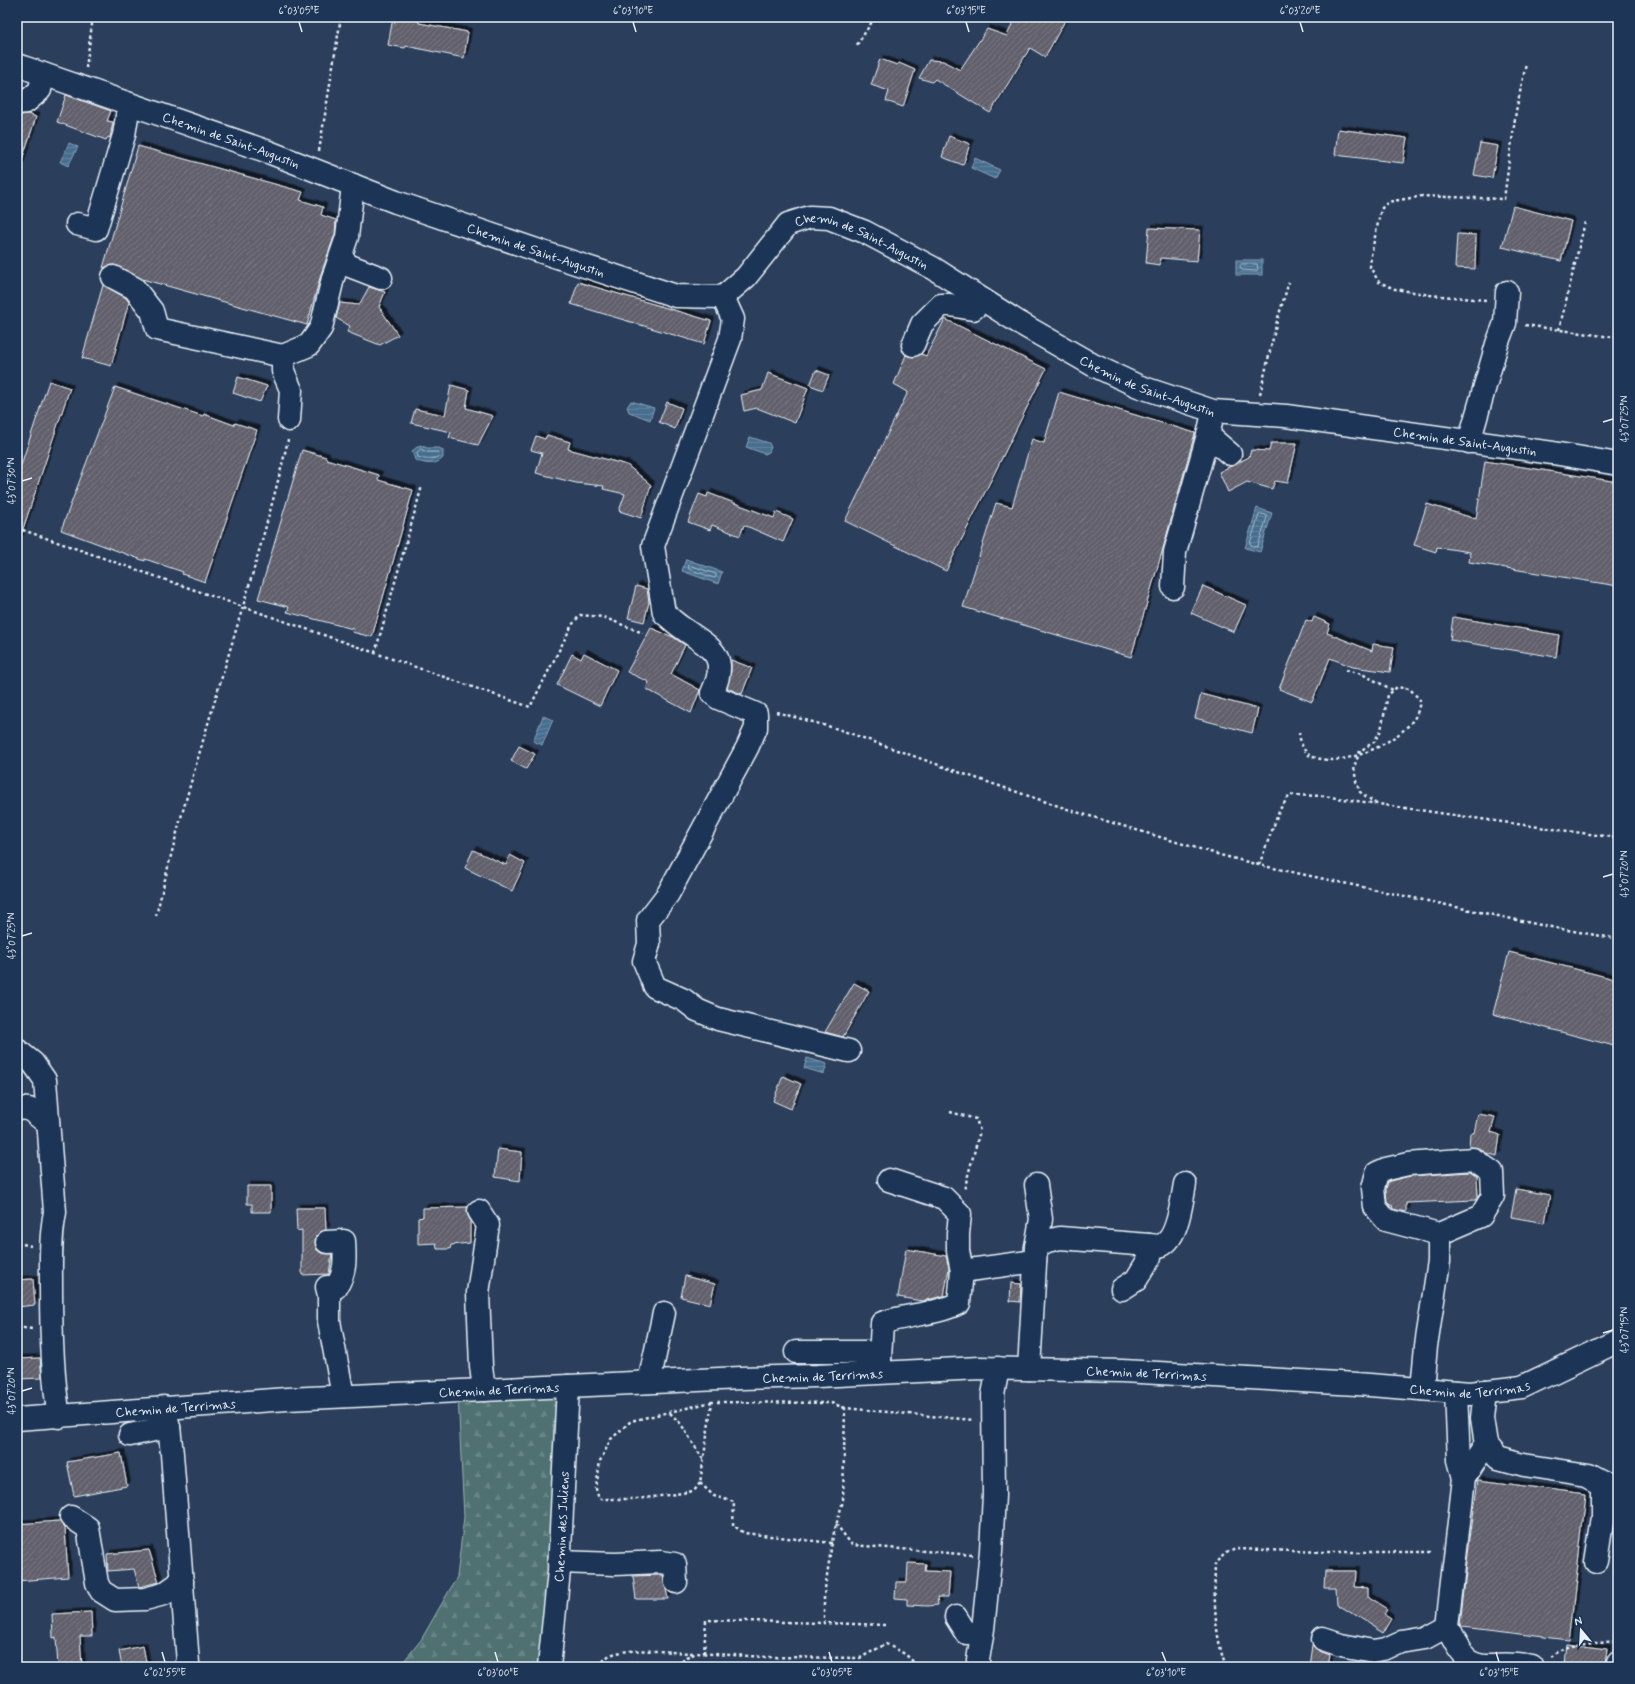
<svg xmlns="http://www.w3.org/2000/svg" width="1635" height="1684" font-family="Mynerve,sans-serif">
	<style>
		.forest { fill: url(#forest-firs); stroke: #9cb1b4 }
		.water { fill: url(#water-rules); stroke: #87a2b9 }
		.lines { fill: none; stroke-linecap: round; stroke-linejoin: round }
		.shore { stroke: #a8bdce; stroke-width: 1 }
		.building { fill: url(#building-hatch); stroke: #e8f1f8; filter: url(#shadow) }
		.minor-casing { stroke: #e8f1f8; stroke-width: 25 }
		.path { stroke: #e8f1f8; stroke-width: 2.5; stroke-dasharray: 3 3; stroke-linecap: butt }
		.minor { stroke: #1d3557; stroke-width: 22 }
		.ticks { fill: none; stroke: #e8f1f8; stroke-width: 1.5 }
		.labels { text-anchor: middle; stroke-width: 3; stroke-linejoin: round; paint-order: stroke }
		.street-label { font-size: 13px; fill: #e8f1f8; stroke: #1d3557 }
		.neatline { fill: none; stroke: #e8f1f8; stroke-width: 1.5 }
		.ticks-label { font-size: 10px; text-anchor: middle; fill: #e8f1f8 }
	</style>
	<defs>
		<pattern id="forest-firs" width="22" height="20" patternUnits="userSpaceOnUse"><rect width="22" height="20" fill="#4f7171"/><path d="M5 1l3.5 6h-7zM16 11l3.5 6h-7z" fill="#688686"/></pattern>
		<pattern id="water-rules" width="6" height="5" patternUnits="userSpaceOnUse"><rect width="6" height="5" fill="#476e8f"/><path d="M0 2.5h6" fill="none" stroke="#6283a0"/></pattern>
		<pattern id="building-hatch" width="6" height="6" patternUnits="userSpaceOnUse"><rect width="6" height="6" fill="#62616c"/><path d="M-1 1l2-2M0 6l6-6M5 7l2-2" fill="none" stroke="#787882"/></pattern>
		<filter id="shadow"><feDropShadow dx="3.5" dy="-3.5" stdDeviation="0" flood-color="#0009"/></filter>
	</defs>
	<rect width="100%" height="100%" fill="#2b3e5b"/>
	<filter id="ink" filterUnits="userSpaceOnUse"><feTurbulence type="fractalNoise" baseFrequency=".025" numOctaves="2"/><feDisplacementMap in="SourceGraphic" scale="8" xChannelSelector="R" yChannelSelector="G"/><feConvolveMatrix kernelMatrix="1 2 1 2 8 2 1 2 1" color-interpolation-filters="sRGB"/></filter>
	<g filter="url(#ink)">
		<path class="forest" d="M564 1392 542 1667H399L421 1640 457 1577 464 1517 458 1396Z"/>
		<g class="water">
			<path d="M69 143 78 147 68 166 60 162Z"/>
			<path d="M975 158 1000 170 995 179 971 168Z"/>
			<rect x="1236" y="260" width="26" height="15"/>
			<path d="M631 401 654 408 650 420 629 412 627 407Z"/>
			<path d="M750 437 769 443 771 447 769 452 765 454 746 447Z"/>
			<path d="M420 445 427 448H439L443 450V458C436 466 424 464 415 460L412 451Z"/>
			<path d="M1257 508 1272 513 1260 552 1245 548Z"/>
			<path d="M686 559 722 572 718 584 682 571Z"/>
			<path d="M543 716 553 720 542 745 533 741Z"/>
			<path d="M807 1058 827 1064 824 1074 804 1068Z"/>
		</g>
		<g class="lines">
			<g class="shore">
				<path d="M1242 264H1257L1258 269 1256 271 1242 270 1240 266Z"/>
				<path d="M421 449 427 452H438L439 456C433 460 424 460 418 457L417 453Z"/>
				<path d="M1261 514 1266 515 1267 517 1258 546 1256 547 1251 545 1250 543 1259 515Z"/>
				<path d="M689 565 716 574V577L714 578 689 569Z"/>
			</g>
		</g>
		<g class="building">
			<path d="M395 17H411L418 20 419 23 468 32 464 58 406 46 405 48 388 45 392 23 395 22Z"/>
			<path d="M1015 17H1067L1045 57 1030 48 990 113 935 79 932 82 919 78 929 60 943 61 960 70 987 29 1007 36Z"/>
			<path d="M880 59 897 65 899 63 915 70 903 107 886 101 889 91 871 85Z"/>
			<path d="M66 95 111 111 107 121 113 122 110 138 108 137 106 140 57 122Z"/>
			<path d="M28 114 36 117 20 166H17V123L20 115Z"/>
			<path d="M1338 129 1407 138 1403 163 1335 155Z"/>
			<path d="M949 136 970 144 963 165 942 157Z"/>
			<path d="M1480 143 1498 146 1492 178 1474 175Z"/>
			<path d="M138 146 303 192 300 200 323 207 321 215 336 220 335 234 321 274 307 325 142 279 118 266 112 265 103 268Z"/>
			<path d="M1513 206 1571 221 1561 261 1502 247Z"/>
			<path d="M1149 228 1200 230 1197 261 1161 258 1160 265 1146 263Z"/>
			<path d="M1457 234 1476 235 1475 269 1455 268Z"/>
			<path d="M578 282 711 321 704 344 571 304Z"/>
			<path d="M103 285 126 298 129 302 111 366 82 358Z"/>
			<path d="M369 287 385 292 379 307 398 335 380 345 347 332 350 326 336 318 340 303 359 305Z"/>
			<path d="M945 319 1046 369 946 571 845 521 908 392 894 384 906 355 914 357 921 354 926 356Z"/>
			<path d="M816 370 829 375 823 390 810 385Z"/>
			<path d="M768 373 808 388 795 423 757 408 744 411 741 395 762 390Z"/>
			<path d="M238 377 267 386 260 402 233 393Z"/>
			<path d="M49 381 70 388 20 538H17V477Z"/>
			<path d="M451 385 469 390 466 408 493 416 478 445 449 438 451 432 411 423 415 409 445 415Z"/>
			<path d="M115 387 203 416 204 414 234 425 235 423 257 430 205 582 182 574 183 572 145 559V561L123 553 61 530Z"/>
			<path d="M1059 392 1195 433 1162 552 1131 657 963 607 996 503 1012 507 1032 439 1044 443Z"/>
			<path d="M667 402 682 408 675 429 659 422Z"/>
			<path d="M547 435 570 442 568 449 627 465 651 485 641 518 619 511 625 494 603 489 604 486 576 483 536 473 542 453 531 450 536 436 545 439Z"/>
			<path d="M1271 443H1297L1288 483 1275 481 1272 489 1247 482 1228 492 1219 472 1249 457 1251 450 1269 451Z"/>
			<path d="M302 450 326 457V459L379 475 378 480 413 490 372 637 352 632 353 629 287 612 289 607 258 599Z"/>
			<path d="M1485 461 1618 482V586L1469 562 1470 552 1437 547 1436 552 1414 545 1427 504 1476 519Z"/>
			<path d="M708 493 774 518 776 512 793 519 783 542 744 525 740 536 712 525 710 530 688 522 699 494 707 497Z"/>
			<path d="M636 586 647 589 649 602 644 622 628 618Z"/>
			<path d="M1203 586 1246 605 1234 632 1191 613Z"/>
			<path d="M1314 617 1330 624 1327 633 1372 651 1373 644 1394 647 1390 672 1353 667 1330 658 1312 702 1279 689 1306 620 1312 622Z"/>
			<path d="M1453 617 1559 635 1556 657 1450 640Z"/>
			<path d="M651 628 673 637 685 645 671 674 700 690 691 713 646 689 649 682 627 672Z"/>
			<path d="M584 653 617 670 600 706 557 685 572 654 581 659Z"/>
			<path d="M731 660 752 668 742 694 727 688 731 671Z"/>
			<path d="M1201 694 1258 709 1252 733 1195 718Z"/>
			<path d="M519 746 535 754 526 769 511 761Z"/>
			<path d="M473 850 506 865 510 855 525 863 512 891 465 868Z"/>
			<path d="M1509 952 1618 980V1047L1493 1014Z"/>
			<path d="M854 983 869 991 843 1037 825 1032Z"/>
			<path d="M783 1076 801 1084 791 1109 773 1101Z"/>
			<path d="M1478 1114 1495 1117 1491 1132 1500 1135 1497 1156 1486 1153 1480 1148 1469 1147 1470 1133H1474Z"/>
			<path d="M498 1149 522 1152 520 1181 495 1177Z"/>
			<path d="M1470 1172 1477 1177 1478 1197 1476 1200 1406 1203V1212L1393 1209 1392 1205H1390L1387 1202 1386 1189 1388 1182 1390 1181 1410 1176Z"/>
			<path d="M247 1186H271V1212H252V1204H247Z"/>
			<path d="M1516 1189 1550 1195 1545 1223 1511 1217Z"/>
			<path d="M468 1207 467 1212 470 1220V1243L451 1245 450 1249H437L436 1243 418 1244V1218L423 1217V1208Z"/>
			<path d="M296 1208H325L326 1230 320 1232 316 1236 315 1242 316 1249 321 1253 332 1254 329 1274 302 1275V1230L297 1231Z"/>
			<path d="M906 1249 946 1256 949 1268 944 1296 922 1301 898 1297Z"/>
			<path d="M685 1276 715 1284 710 1304 681 1297Z"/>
			<path d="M33 1279 35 1305 17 1307V1280Z"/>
			<path d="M1011 1283 1021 1284 1020 1302 1010 1301Z"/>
			<path d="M40 1358 42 1378 17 1379V1359Z"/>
			<path d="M121 1453 127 1486 74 1496 67 1462Z"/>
			<path d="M1478 1480 1586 1494 1569 1640 1461 1627 1460 1624 1468 1553Z"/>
			<path d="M59 1521 65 1528 68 1577 17 1581V1524Z"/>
			<path d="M149 1550 159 1582 139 1587 134 1569 108 1571 107 1554Z"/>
			<path d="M908 1563 926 1564 925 1571 950 1572 948 1597H937L938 1605 928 1606 907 1605V1599L895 1598 896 1582H907Z"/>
			<path d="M1325 1571H1356L1355 1587 1368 1588V1597L1387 1609 1384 1613 1392 1618 1383 1633 1337 1604 1336 1588H1324Z"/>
			<path d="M663 1575 668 1599H636L633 1576Z"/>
			<path d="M91 1612 92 1636H80L82 1667H58L56 1637 53 1638 52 1614Z"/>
			<path d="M1312 1645 1319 1651 1330 1655 1328 1667H1309Z"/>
			<path d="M1566 1645 1607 1650 1605 1667H1564Z"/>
			<path d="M143 1646 147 1667H122L119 1651Z"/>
		</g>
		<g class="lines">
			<g class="minor-casing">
				<g id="minor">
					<path id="s1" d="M17 65 266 151 396 202 554 256 676 296 723 297 746 277 788 224 810 217 829 218 865 232 933 268 1018 322 1093 365 1138 386 1213 411 1286 416 1553 453 1618 464"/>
					<path d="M17 103 26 102 40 90 43 74"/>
					<path d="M77 224 96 229 124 135 129 104"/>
					<path d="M340 258 350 266 381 278"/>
					<path d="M113 277 134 288 152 311 157 329 283 356"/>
					<path d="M723 297 733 319 730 339 653 546 664 613C670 618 675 623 681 627 709 647 731 654 712 693L718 698 756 714V728L747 748 668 894 648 920 649 944 644 961 655 987 684 1000 697 1010 718 1019 849 1051"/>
					<path d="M913 345 922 324 941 305H950L973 309 983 300"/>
					<path d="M289 420 291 390 283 371V356L309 345 321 328 333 278 347 237 353 185"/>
					<path d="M1211 422 1208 435 1230 454"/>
					<path d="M1469 442 1497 344 1505 323 1507 292"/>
					<path d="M1173 587 1175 552 1208 435"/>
					<path d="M17 1050 33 1063 45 1080 55 1212C50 1237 51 1263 51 1288 51 1331 52 1375 59 1417"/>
					<path d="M17 1108 29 1109 48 1124"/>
					<path d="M479 1211 488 1225 478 1293 481 1366 484 1390"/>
					<path d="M327 1242 344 1241C345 1258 346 1273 336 1287H327L329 1295V1321L343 1396"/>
					<path d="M1149 1245C1152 1245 1156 1246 1159 1246 1178 1242 1182 1199 1185 1184"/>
					<path d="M1036 1247 1041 1219 1036 1185"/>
					<path d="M962 1271 1035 1261"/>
					<path d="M796 1352H865L874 1353 880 1359V1372"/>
					<path d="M880 1359 882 1323C907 1314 935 1315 959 1303L962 1271 958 1251V1234L960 1214 944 1198 889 1180"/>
					<path d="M1029 1369 1036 1247 1047 1241 1060 1238 1149 1245 1150 1257 1136 1280 1122 1289"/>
					<path d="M649 1382 664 1313"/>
					<path d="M1422 1389 1426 1346 1439 1261V1234L1481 1216 1493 1196 1492 1172 1473 1159 1408 1164 1386 1169 1377 1173 1373 1188 1375 1207 1386 1220 1439 1234"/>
					<path d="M1485 1391 1482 1418 1486 1444 1498 1458 1524 1465 1588 1475 1603 1483 1618 1502"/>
					<path d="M1456 1392 1459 1460 1464 1478"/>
					<path d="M164 1407 169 1427 172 1454 188 1663 185 1667"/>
					<path id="s2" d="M17 1419 287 1399 741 1378 817 1376 980 1368 1122 1371 1357 1384 1470 1393 1522 1387 1618 1341"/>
					<path d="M130 1435 169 1427"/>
					<path d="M1486 1444 1464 1478 1447 1626C1471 1684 1485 1657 1532 1667"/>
					<path d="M71 1517 88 1528 97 1583 101 1591 115 1600 145 1599 164 1594 182 1581"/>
					<path d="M559 1562 615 1564 661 1562 675 1564 676 1582"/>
					<path d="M1596 1562 1603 1517V1483"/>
					<path d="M956 1617 966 1633H982"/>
					<path d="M1323 1639 1341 1645 1374 1651 1386 1649 1401 1642 1425 1638 1447 1626"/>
					<path id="s3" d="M549 1667 559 1571 568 1386"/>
					<path d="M979 1667 978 1660 983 1629 991 1551 994 1495 993 1395 998 1368"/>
					<path d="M1618 1667V1665"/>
				</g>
			</g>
			<g class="path">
				<path d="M857 45 875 17"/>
				<path d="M86 68 93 17"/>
				<path d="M319 151 341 17"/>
				<path d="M1486 300 1430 295 1395 289 1379 282 1370 267 1371 255 1381 209 1388 202 1422 196 1504 199 1516 111 1526 64"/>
				<path d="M1525 325 1618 338"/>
				<path d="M1559 330 1585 222"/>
				<path d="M1260 394 1277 321 1289 282"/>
				<path d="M17 528 530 707 572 625 580 615 603 617 643 633"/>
				<path d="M375 653 422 486"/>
				<path d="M1346 670 1362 674 1393 690"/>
				<path d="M776 712 838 729 961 773 1073 811 1220 855 1259 865 1545 926 1618 939"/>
				<path d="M1299 732C1300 741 1302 749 1309 755 1310 757 1314 757 1317 758 1345 767 1396 743 1413 720 1418 714 1419 707 1420 700L1410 689 1397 687 1388 695 1381 730 1374 742 1360 751 1354 767 1356 781 1360 792 1375 803"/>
				<path d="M1259 865 1280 809 1290 795 1323 796 1474 818 1618 838"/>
				<path d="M156 916C166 875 176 834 188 793 221 675 260 559 288 440"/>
				<path d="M950 1112 976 1119 980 1131 964 1190"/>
				<path d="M17 1244H23L31 1246"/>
				<path d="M17 1327 32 1329"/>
				<path d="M670 1413 681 1424 704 1461"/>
				<path d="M700 1483 694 1491 676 1494 637 1499H599L596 1489 600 1461 611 1439 631 1421 712 1402"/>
				<path d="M836 1524 852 1545 972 1555"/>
				<path d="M832 1543 744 1533 733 1525 734 1502 714 1496 700 1483 712 1402 831 1403 845 1408"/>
				<path d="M885 1625 824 1623V1595L833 1536 843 1501 845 1408 973 1420"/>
				<path d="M704 1653 706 1620 824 1623"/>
				<path d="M1550 1659C1570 1643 1593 1642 1618 1643"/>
				<path d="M600 1667C603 1661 606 1656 613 1654 636 1647 671 1653 695 1653"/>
				<path d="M625 1667 633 1662 668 1666 680 1664 686 1657 697 1653 766 1657 860 1658 886 1644 905 1654 919 1667"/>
				<path d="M1226 1667C1214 1635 1214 1597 1215 1563L1226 1553 1236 1549 1323 1552H1435"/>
			</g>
			<use href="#minor" class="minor"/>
		</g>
	</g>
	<path class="ticks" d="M299 22 302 32M633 22 636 32M966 22 969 32M1300 22 1303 32M1603 422 1613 419M22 481 32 478M1603 877 1613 874M22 936 32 933M1603 1333 1613 1330M22 1391 32 1388M162 1652 165 1662M495 1652 498 1662M829 1652 832 1662M1162 1652 1166 1662M1496 1652 1499 1662"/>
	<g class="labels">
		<g class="street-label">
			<text dy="5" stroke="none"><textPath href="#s1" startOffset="227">Chemin de Saint-Augustin</textPath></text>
			<text dy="5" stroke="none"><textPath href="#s1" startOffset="923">Chemin de Saint-Augustin</textPath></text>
			<text dy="5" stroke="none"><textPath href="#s1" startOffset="551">Chemin de Saint-Augustin</textPath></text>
			<text dy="5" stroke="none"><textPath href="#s1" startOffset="1247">Chemin de Saint-Augustin</textPath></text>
			<text dy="5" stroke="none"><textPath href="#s1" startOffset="1571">Chemin de Saint-Augustin</textPath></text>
			<text dy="5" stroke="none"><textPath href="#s2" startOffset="1131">Chemin de Terrimas</textPath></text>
			<text dy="5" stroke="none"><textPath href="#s2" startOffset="807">Chemin de Terrimas</textPath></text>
			<text dy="5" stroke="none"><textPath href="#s2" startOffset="1455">Chemin de Terrimas</textPath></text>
			<text dy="5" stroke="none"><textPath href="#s2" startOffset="483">Chemin de Terrimas</textPath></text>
			<text dy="5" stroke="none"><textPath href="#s2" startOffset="159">Chemin de Terrimas</textPath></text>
			<text dy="5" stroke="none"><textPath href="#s3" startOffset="141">Chemin des Juliens</textPath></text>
		</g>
	</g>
	<rect width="1635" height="1684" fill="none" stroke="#1d3557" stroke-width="44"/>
	<g transform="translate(1581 1630) rotate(342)" stroke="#1d3557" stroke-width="3" paint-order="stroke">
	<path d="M0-3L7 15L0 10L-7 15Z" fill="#e8f1f8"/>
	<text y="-6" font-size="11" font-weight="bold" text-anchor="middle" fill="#e8f1f8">N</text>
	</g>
	<rect x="22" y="22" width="1591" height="1640" class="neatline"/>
	<g class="ticks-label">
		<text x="299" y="14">6°03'05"E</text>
		<text x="633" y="14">6°03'10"E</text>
		<text x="966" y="14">6°03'15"E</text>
		<text x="1300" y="14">6°03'20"E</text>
		<text transform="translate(1624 419) rotate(-90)" y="4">43°07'25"N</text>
		<text transform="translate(11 481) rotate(-90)" y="4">43°07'30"N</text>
		<text transform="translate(1624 874) rotate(-90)" y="4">43°07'20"N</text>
		<text transform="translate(11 936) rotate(-90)" y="4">43°07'25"N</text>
		<text transform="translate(1624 1330) rotate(-90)" y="4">43°07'15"N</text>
		<text transform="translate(11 1391) rotate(-90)" y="4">43°07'20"N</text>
		<text x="165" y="1676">6°02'55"E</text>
		<text x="498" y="1676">6°03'00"E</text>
		<text x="832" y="1676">6°03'05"E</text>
		<text x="1166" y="1676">6°03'10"E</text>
		<text x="1499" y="1676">6°03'15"E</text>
	</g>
</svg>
